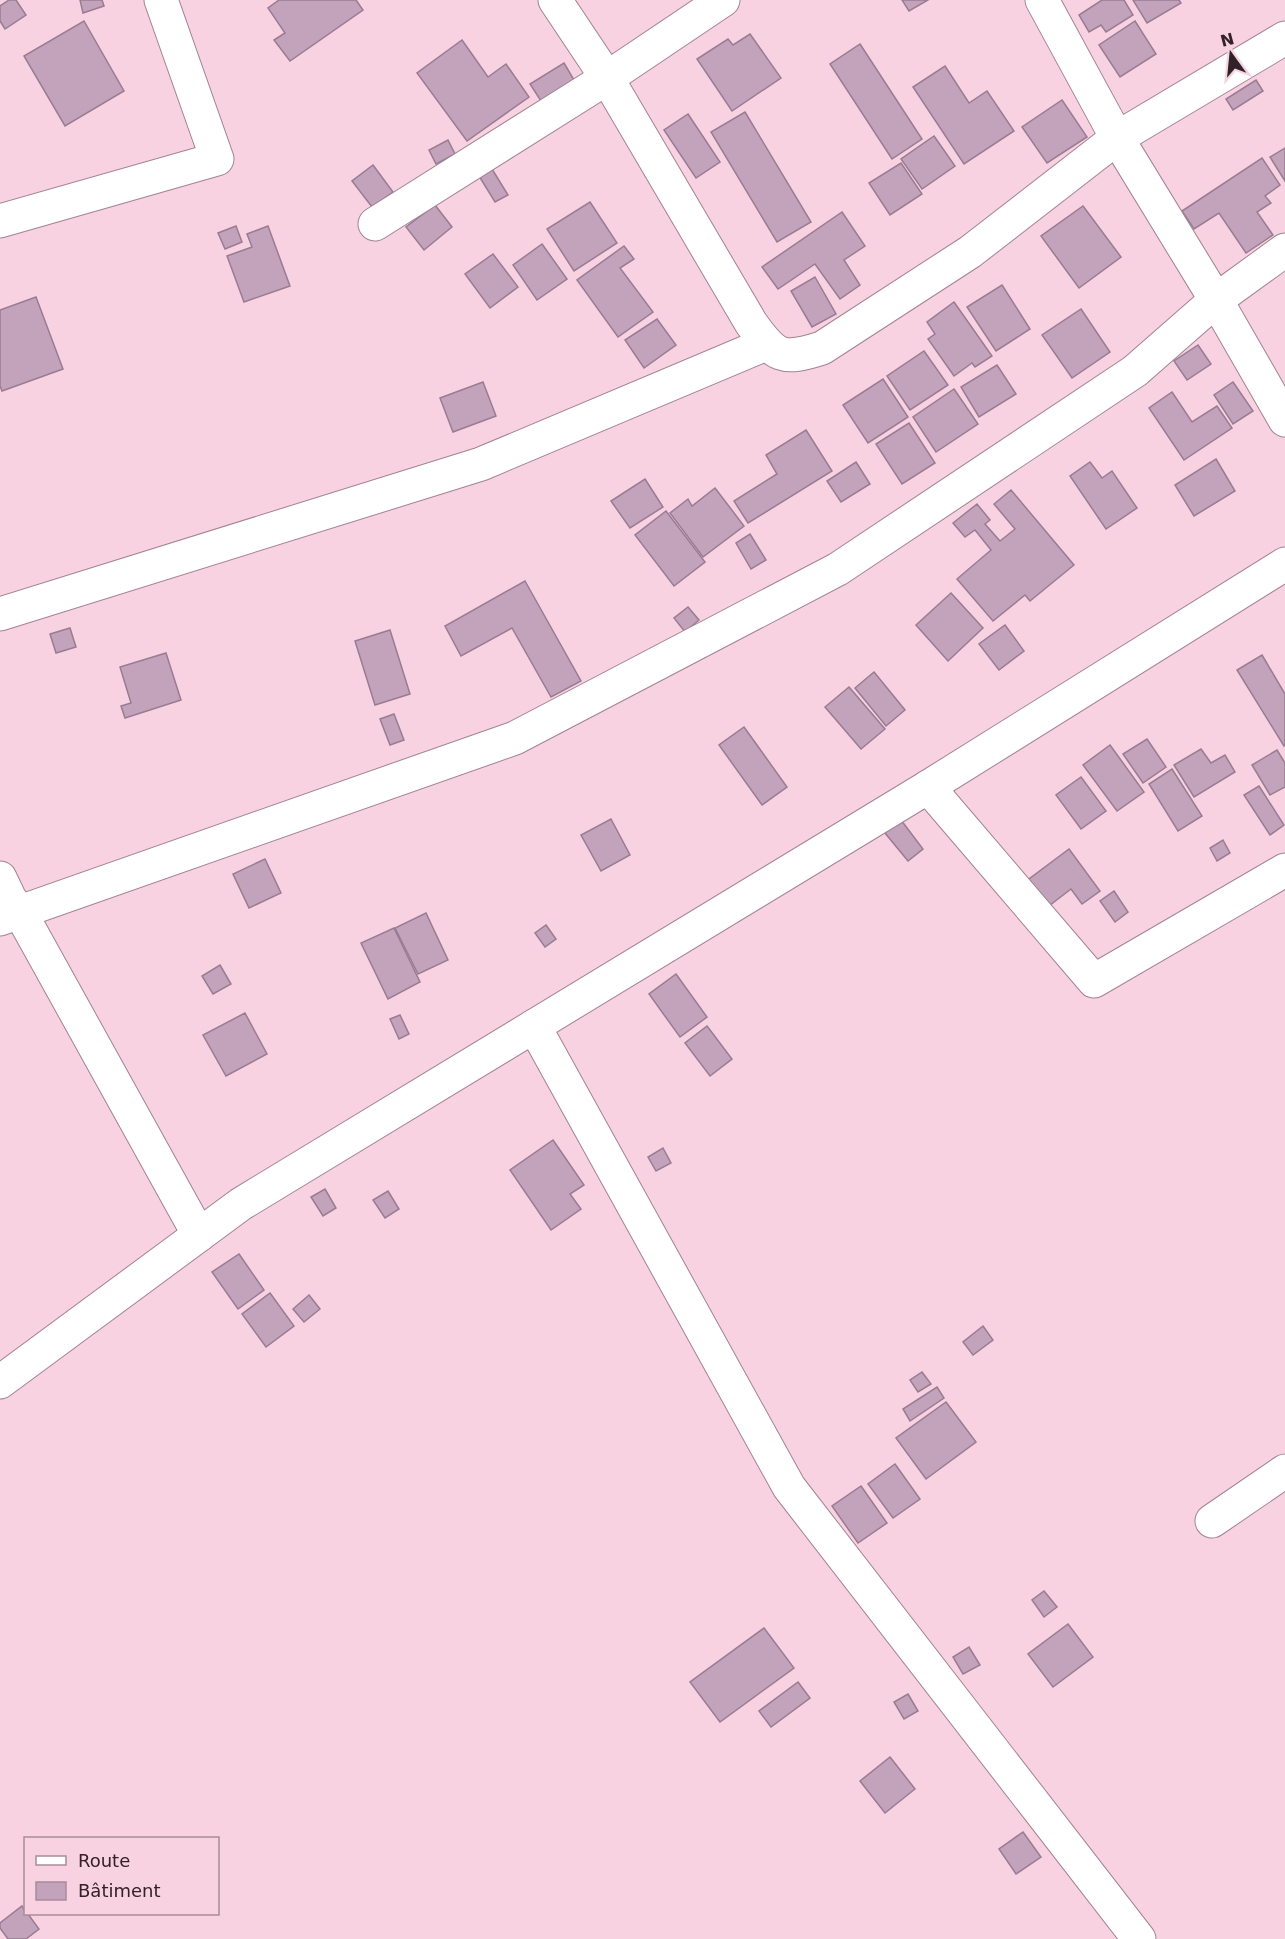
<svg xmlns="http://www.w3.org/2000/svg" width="1285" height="1939" font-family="'DejaVu Sans',sans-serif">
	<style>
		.building { fill: #c3a2bb; stroke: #997c92; stroke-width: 1.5 }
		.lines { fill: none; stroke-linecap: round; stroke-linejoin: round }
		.minor-casing { stroke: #a58290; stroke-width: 35 }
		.minor { stroke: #fff; stroke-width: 33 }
	</style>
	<rect width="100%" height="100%" fill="#f8d2e1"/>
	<g class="building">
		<path d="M9 0H16L26 15 5 29 0 21V6Z"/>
		<path d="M80 0H102L104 6 83 13Z"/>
		<path d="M279 0H356L363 10 290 61 274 40 285 33 268 8Z"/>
		<path d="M902 0H928L909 11Z"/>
		<path d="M1102 0H1124L1133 15 1106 32 1101 25 1089 32 1079 15Z"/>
		<path d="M1133 0H1179L1181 3 1147 23Z"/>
		<path d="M84 21 124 91 65 126 24 56Z"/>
		<path d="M1135 21 1156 54 1120 77 1099 45Z"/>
		<path d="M750 34 781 78 732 111 697 59 728 39 733 45Z"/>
		<path d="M462 40 488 77 506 64 529 97 467 141 417 73Z"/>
		<path d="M860 44 922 139 892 159 830 64Z"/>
		<path d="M564 63 574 80 541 101 530 84Z"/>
		<path d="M945 66 969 103 987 91 1014 131 964 164 913 87Z"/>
		<path d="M1256 80 1263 91 1233 110 1226 99Z"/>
		<path d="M1062 100 1087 137 1047 163 1022 127Z"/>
		<path d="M745 112 811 222 777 242 711 132Z"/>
		<path d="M688 114 720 162 696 178 664 130Z"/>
		<path d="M934 136 955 166 922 189 901 159Z"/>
		<path d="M448 140 455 154 436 164 429 150Z"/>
		<path d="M1285 148V181L1270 157Z"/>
		<path d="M1262 158 1280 185 1265 196 1271 203 1257 212 1273 235 1246 253 1219 213 1194 229 1182 211Z"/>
		<path d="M901 163 922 194 890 215 869 183Z"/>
		<path d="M373 165 393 192 372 207 352 181Z"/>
		<path d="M492 169 508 195 495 202 479 176Z"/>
		<path d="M590 202 617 243 574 271 547 229Z"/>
		<path d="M435 205 452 227 424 250 406 227Z"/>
		<path d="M1083 206 1121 257 1079 288 1041 236Z"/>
		<path d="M842 212 865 246 844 260 860 285 840 299 815 264 778 289 762 267Z"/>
		<path d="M236 226 242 242 225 249 218 233Z"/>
		<path d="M268 226 290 286 244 302 227 256 252 247 247 234Z"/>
		<path d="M542 244 567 279 537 300 513 265Z"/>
		<path d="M624 246 634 259 620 268 653 312 618 337 577 280Z"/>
		<path d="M493 254 518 287 490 308 465 274Z"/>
		<path d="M815 277 836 314 812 327 791 291Z"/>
		<path d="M1002 285 1030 329 996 351 967 307Z"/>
		<path d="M36 297 63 369 2 391 0 386V310Z"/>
		<path d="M954 302 992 356 975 367 972 363 954 376 928 339 935 334 927 322Z"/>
		<path d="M1081 309 1110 352 1072 378 1042 335Z"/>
		<path d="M657 319 676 345 644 368 625 340Z"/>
		<path d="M1198 345 1211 364 1187 380 1174 361Z"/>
		<path d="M924 351 948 385 910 410 887 376Z"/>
		<path d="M997 365 1016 394 979 417 961 387Z"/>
		<path d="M883 379 908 417 868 443 843 405Z"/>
		<path d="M483 382 496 416 453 432 440 398Z"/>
		<path d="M1233 382 1253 411 1233 424 1214 395Z"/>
		<path d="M954 389 978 424 936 452 913 417Z"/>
		<path d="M1172 392 1192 422 1217 406 1232 428 1184 460 1149 408Z"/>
		<path d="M909 423 935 463 902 484 876 444Z"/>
		<path d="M806 430 832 471 748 523 734 501 777 474 766 455Z"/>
		<path d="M1216 459 1235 491 1194 516 1175 485Z"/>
		<path d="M856 462 870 484 841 502 827 481Z"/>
		<path d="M1090 462 1102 478 1112 471 1137 508 1106 529 1070 476Z"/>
		<path d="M645 479 663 507 630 528 611 501Z"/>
		<path d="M715 488 744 526 703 557 670 513 688 499 692 506Z"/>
		<path d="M1011 490 1074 565 1030 601 1025 595 993 621 957 579 991 550 975 530 965 537 953 523 977 504 990 520 985 524 1000 541 1015 529 994 504Z"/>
		<path d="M666 511 705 562 674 586 635 535Z"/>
		<path d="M750 534 766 560 751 569 736 543Z"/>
		<path d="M525 581 581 681 551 697 512 628 461 656 445 626Z"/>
		<path d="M951 593 983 628 948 661 916 625Z"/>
		<path d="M688 607 699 620 685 632 674 618Z"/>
		<path d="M1005 625 1024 651 999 670 979 644Z"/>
		<path d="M70 628 76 647 56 653 50 634Z"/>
		<path d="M390 630 410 694 375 705 355 641Z"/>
		<path d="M166 653 181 700 125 718 121 706 131 703 120 667Z"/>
		<path d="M1262 655 1285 694V745L1284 746 1237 670Z"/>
		<path d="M874 672 905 710 886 726 855 688Z"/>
		<path d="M849 687 885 729 861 749 825 707Z"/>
		<path d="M394 714 404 740 390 745 380 719Z"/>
		<path d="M744 727 787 787 762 805 719 745Z"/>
		<path d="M1147 739 1166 767 1143 783 1123 754Z"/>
		<path d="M1110 745 1144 792 1117 811 1083 765Z"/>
		<path d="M1201 749 1211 763 1225 755 1235 772 1194 797 1174 765Z"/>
		<path d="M1277 750 1285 763V787L1270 795 1252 765Z"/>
		<path d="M1172 769 1202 816 1178 831 1149 784Z"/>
		<path d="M1081 777 1106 811 1081 829 1056 795Z"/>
		<path d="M1259 786 1284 825 1270 835 1244 795Z"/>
		<path d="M611 819 630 855 601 871 581 835Z"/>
		<path d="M901 820 923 849 908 861 885 833Z"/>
		<path d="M1223 840 1230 853 1217 861 1210 848Z"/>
		<path d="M1069 849 1100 891 1082 904 1071 889 1045 909 1025 882Z"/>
		<path d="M265 859 281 893 249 908 233 874Z"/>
		<path d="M1114 891 1128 912 1115 922 1100 901Z"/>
		<path d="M426 913 448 960 418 974 395 928Z"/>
		<path d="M546 925 556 939 545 947 535 933Z"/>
		<path d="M394 928 420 982 388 999 361 943Z"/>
		<path d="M220 965 231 984 213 994 202 976Z"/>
		<path d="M676 974 707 1017 680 1037 649 994Z"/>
		<path d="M245 1013 267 1054 226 1076 203 1035Z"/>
		<path d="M400 1015 409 1034 399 1039 390 1019Z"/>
		<path d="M707 1026 732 1059 710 1076 685 1043Z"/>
		<path d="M553 1140 584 1185 570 1194 581 1209 551 1230 510 1170Z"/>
		<path d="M663 1148 671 1163 656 1171 648 1157Z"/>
		<path d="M325 1189 336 1208 323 1216 311 1197Z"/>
		<path d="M388 1191 399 1209 385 1218 373 1200Z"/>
		<path d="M239 1254 264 1290 238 1309 212 1272Z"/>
		<path d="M270 1293 294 1326 266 1347 242 1314Z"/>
		<path d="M309 1295 320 1309 304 1322 293 1309Z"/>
		<path d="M983 1326 993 1340 973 1355 963 1342Z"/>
		<path d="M922 1372 931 1384 918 1392 910 1380Z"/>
		<path d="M937 1387 944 1398 910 1421 903 1409Z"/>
		<path d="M946 1402 976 1442 926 1479 896 1438Z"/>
		<path d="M895 1464 920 1499 893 1518 868 1484Z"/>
		<path d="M861 1486 887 1523 858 1543 832 1506Z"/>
		<path d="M1044 1591 1057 1607 1044 1617 1032 1600Z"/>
		<path d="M1068 1624 1093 1657 1053 1687 1028 1654Z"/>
		<path d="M764 1628 794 1668 720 1722 690 1682Z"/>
		<path d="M969 1647 980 1665 963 1674 953 1657Z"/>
		<path d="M798 1682 810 1698 771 1727 759 1711Z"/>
		<path d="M908 1694 918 1711 904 1719 894 1702Z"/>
		<path d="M890 1757 915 1789 885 1813 860 1781Z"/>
		<path d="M1023 1832 1041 1857 1016 1874 999 1849Z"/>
		<path d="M22 1906 26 1914H28L39 1929 26 1939H8L0 1928V1923Z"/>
	</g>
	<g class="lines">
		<g class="minor-casing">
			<g id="minor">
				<path d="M555 0 607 78 751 323C775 357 782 361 822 348L970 252 1117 138 1285 38"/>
				<path d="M1042 0 1117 138 1216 300 1285 420"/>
				<path d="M0 221 217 159 161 0"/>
				<path d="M375 224 607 78 723 0"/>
				<path d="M0 614 481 464 766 344"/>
				<path d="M928 787 1094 981 1285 870"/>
				<path d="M0 878 10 899 20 912 199 1235"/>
				<path d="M0 919 515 738 838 569 1135 371 1216 300 1285 250"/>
				<path d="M534 1026 789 1487 1139 1939"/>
				<path d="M0 1382 241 1204 928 787 1285 564"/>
				<path d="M1212 1521 1285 1471"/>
			</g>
		</g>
		<use href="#minor" class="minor"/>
	</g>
	<rect x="24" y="1837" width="195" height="78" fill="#f8d2e1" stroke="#a88c97" stroke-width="1.5"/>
	<rect x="36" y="1856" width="30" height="9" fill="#ffffff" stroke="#a88c97" stroke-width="1.5"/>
	<text x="78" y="1867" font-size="18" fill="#302227">Route</text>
	<rect x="36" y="1882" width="30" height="18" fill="#c3a2bb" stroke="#a88c97" stroke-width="1.5"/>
	<text x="78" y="1897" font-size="18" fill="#302227">Bâtiment</text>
	<g transform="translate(1231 54) rotate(345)" stroke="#f8d2e1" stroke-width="4.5" paint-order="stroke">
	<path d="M0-4.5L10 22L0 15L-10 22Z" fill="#302227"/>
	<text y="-9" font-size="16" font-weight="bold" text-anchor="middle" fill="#302227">N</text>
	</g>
</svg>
